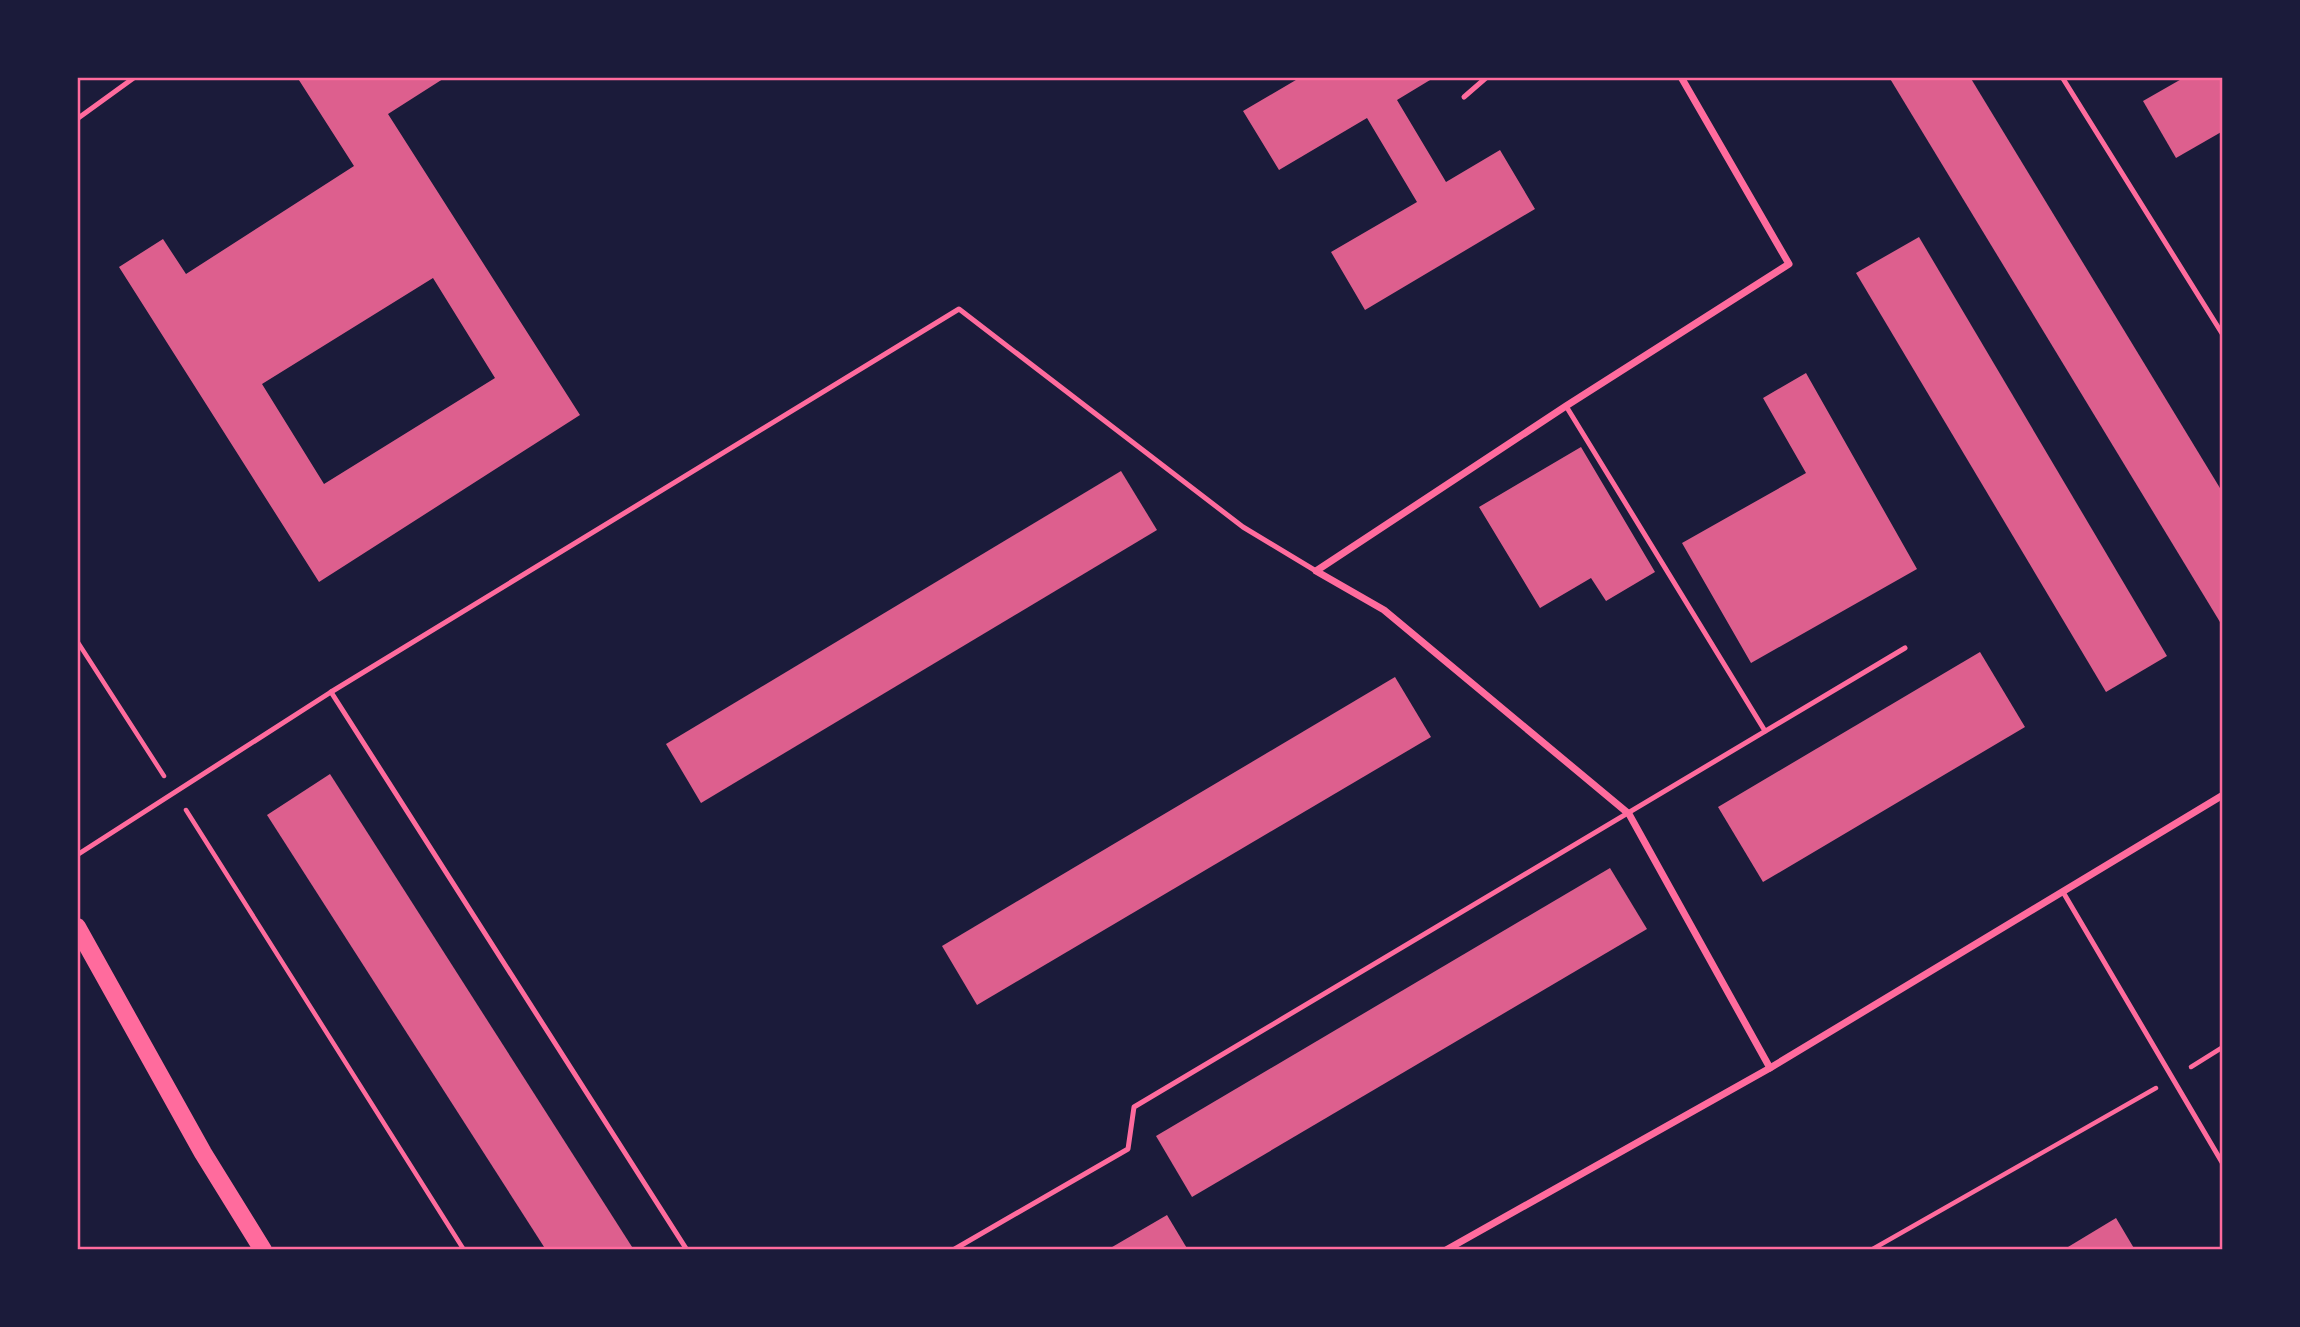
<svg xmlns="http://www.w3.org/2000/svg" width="2300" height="1327" font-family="'Fira Sans',sans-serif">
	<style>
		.building { fill: #dd5f8e; fill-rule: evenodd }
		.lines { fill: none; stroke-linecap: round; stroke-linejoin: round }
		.path { stroke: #ff6b9d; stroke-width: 4.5 }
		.service { stroke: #ff6b9d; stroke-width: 5 }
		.minor { stroke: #ff6b9d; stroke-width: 7 }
		.primary { stroke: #ff6b9d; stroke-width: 18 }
		.neatline { fill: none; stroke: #ff6b9d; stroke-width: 2.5 }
	</style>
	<rect width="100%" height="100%" fill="#1b1b3a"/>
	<g class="building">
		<path d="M297 77H446L388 114 580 415 319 582 119 267 163 239 186 274 354 166ZM433 278 495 378 324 484 262 384Z"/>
		<path d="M1301 77H1435L1397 100 1446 182 1500 150 1535 209 1365 310 1331 252 1417 202 1367 118 1279 170 1243 111Z"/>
		<path d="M1889 77H1970L2223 493V627Z"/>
		<path d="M2185 77H2223V131L2176 158 2143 101Z"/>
		<path d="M1919 237 2167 656 2106 692 1856 273Z"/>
		<path d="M1806 373 1917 569 1751 663 1682 543 1806 473 1763 398Z"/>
		<path d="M1581 447 1655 572 1606 601 1591 578 1540 608 1479 507Z"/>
		<path d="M1121 471 1157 530 701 803 666 744Z"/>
		<path d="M1980 652 2025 727 1763 882 1718 807Z"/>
		<path d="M1395 677 1431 737 977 1005 942 946Z"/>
		<path d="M330 774 634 1250H546L267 815Z"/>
		<path d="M1610 868 1647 929 1192 1197 1156 1136Z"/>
		<path d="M1167 1215 1188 1250H1107Z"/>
		<path d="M2116 1218 2135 1250H2063Z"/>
	</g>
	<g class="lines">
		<g class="path">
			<path d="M77 641 164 776"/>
			<path d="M186 810 464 1250"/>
			<path d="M2191 1067 2223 1047"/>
			<path d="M1871 1250 2156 1088"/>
		</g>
		<g class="service">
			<path d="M2062 77 2223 335"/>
			<path d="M1464 97 1487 77"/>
			<path d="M77 119 135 77"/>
			<path d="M1566 406 1765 731"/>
			<path d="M331 692 959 309 1243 527 1316 571"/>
			<path d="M77 855 331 692 687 1250"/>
			<path d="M2063 892 2223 1164"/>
			<path d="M953 1250 1128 1149 1134 1107 1905 648"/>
		</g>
		<g class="minor">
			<path d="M1681 77 1789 264 1566 406 1316 571 1384 610 1629 814 1770 1068"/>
			<path d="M1446 1250 1770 1068 2223 795"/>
		</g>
		<path class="primary" d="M77 927 203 1153 263 1250"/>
	</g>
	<rect width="2300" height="1327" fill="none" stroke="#1b1b3a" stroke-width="158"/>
	<rect x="79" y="79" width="2142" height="1169" class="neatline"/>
</svg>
